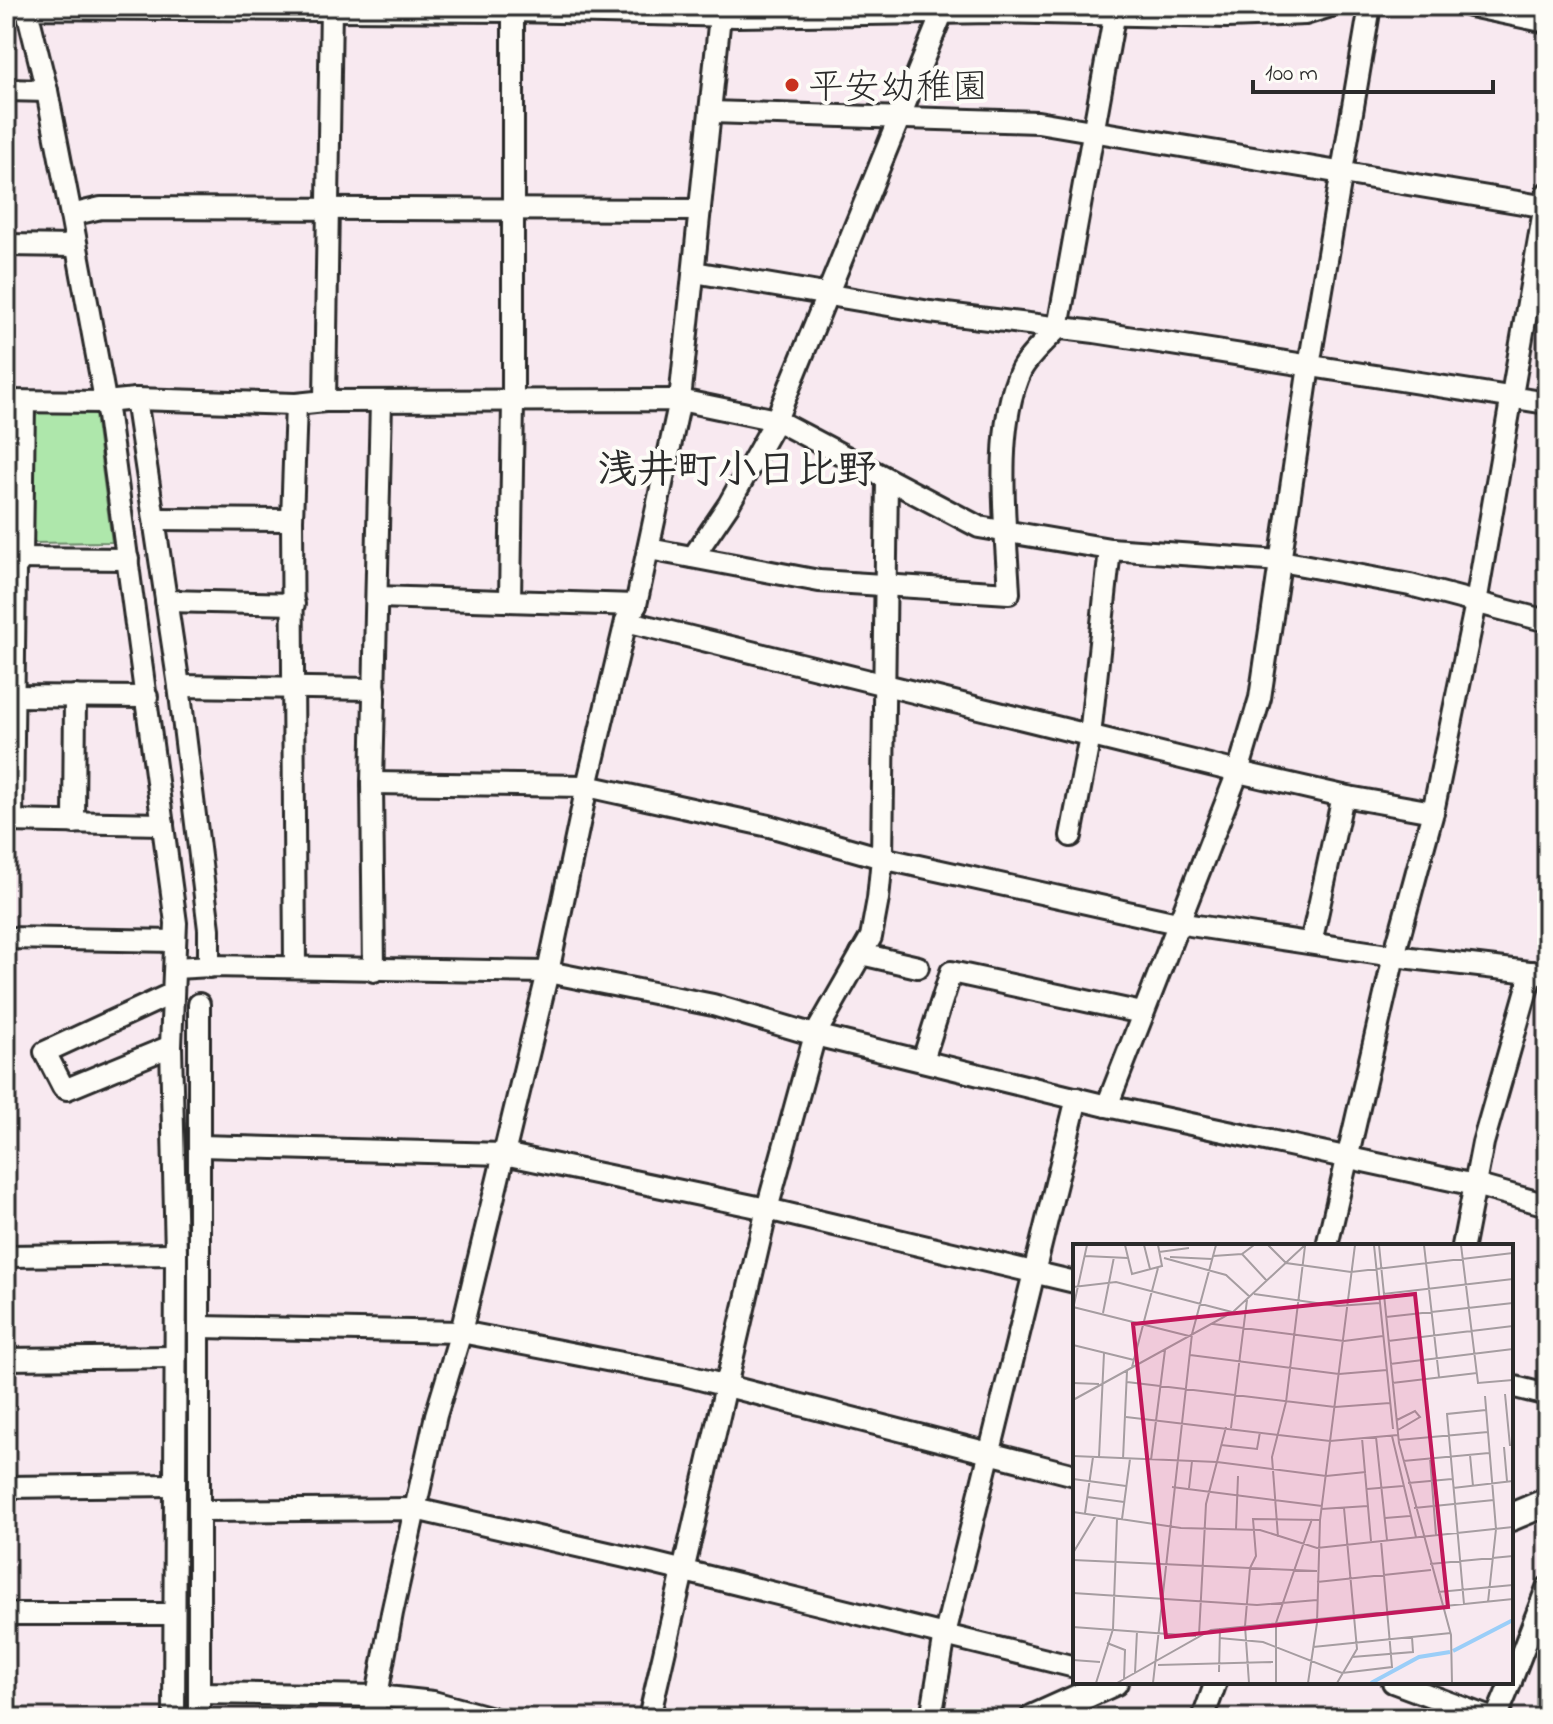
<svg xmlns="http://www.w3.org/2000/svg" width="1553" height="1724" font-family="'Indie Flower','Klee One',sans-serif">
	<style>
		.green { fill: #aee7ab; stroke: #6c896b; stroke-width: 2 }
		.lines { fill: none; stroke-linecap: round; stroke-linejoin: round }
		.minor-casing { stroke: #2b2b2b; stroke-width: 26 }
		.major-casing { stroke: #2b2b2b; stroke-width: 32 }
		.minor { stroke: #fdfcf7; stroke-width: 20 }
		.major { stroke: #fdfcf7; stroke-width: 26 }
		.poi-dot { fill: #c8321e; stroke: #fdfcf7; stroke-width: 3 }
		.labels { text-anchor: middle; stroke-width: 8; stroke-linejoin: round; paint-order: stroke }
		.poi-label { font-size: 36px; fill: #2b2b2b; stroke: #fdfcf7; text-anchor: start }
		.quarter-label { font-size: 40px; font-weight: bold; fill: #2b2b2b; stroke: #fdfcf7 }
		.inset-river { fill: none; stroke: #9bcef8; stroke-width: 4 }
		.inset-road { fill: none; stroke: #a69da1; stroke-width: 2 }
		.view { fill: #c2185b; fill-opacity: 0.15; stroke: #c2185b; stroke-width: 4 }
		.inset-edge { fill: none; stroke: #2b2b2b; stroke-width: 4 }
	</style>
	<rect width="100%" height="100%" fill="#f8e9f0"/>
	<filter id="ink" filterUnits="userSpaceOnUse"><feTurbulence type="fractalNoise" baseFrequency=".0125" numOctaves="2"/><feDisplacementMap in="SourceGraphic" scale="16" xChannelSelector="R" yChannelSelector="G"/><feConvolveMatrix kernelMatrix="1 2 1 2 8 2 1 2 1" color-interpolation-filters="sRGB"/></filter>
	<g filter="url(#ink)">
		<path class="green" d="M94 407 112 542 30 543 32 409Z"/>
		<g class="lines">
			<g class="minor-casing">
				<g id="minor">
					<path d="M26 6 47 91 71 215 108 416 176 923 171 1046 176 1254 174 1718"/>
					<path d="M1470 6 1547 22"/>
					<path d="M6 8 513 11 737 16 995 12 1227 17 1305 14 1331 6"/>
					<path d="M6 90 47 91"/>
					<path d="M711 112 1038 122 1547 207"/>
					<path d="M71 215 101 208 700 210"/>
					<path d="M6 245 76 246"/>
					<path d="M694 272 930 312 1095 332 1547 403"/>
					<path d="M136 399 179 686 209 929V967"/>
					<path d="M6 401 105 402 136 399 296 404 325 401 680 400 776 420 979 527 1110 549 1281 561 1410 585 1547 621"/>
					<path d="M325 401 331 6"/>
					<path d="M155 519 292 520"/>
					<path d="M649 549 819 581 1009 593C1006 529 993 429 1021 370 1029 355 1046 341 1058 328L1116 6"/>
					<path d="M693 557 729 504 776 420 945 6"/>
					<path d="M12 558 128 559"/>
					<path d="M377 597 636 605"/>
					<path d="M510 600 513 402V6"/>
					<path d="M166 601 294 604"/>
					<path d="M626 621 1238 772 1343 796 1433 812"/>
					<path d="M179 686 375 689"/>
					<path d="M6 696 147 697"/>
					<path d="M372 783 587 786 769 826 882 858 1177 923 1394 956 1547 974"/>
					<path d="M6 821 163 824"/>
					<path d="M12 822 15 568 22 558 24 402"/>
					<path d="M74 823 75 696"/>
					<path d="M1071 836 1090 736 1110 549"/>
					<path d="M6 938 175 941"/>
					<path d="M1311 943 1343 796"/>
					<path d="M861 954 918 967"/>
					<path d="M295 967 292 520 296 404"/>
					<path d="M175 968 211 966 548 972 713 1005 815 1035 1107 1106 1475 1185 1547 1205"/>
					<path d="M374 971 372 783 381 402"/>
					<path d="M171 1046 67 1089 63 1087 45 1052 173 993"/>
					<path d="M923 1060 951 972 1142 1013"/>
					<path d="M1107 1106 1238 772 1260 698 1309 366 1370 6"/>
					<path d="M200 1146 504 1154 767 1209 1075 1282"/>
					<path d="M1327 1246 1394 956 1433 812 1476 603 1547 193"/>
					<path d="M1463 1246 1483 1143 1532 972"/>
					<path d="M6 1256 176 1254"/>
					<path d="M200 1327 461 1332 684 1375 1075 1475"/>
					<path d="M6 1359 175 1357"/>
					<path d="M1511 1386 1547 1395"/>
					<path d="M6 1487 174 1485"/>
					<path d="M200 1511 415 1509 652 1563 1075 1667"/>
					<path d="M6 1614H173"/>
					<path d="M1511 1681 1547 1588"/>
					<path d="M1393 1682 1490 1718"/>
					<path d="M200 1693 378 1696 433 1702 492 1718"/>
					<path d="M199 1718V1004"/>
					<path d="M373 1718 392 1613 436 1415 461 1332 548 972 587 786 626 621 636 605 680 400 721 6"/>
					<path d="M649 1718 767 1209 815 1035 871 937 878 899 882 858 887 480"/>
					<path d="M931 1718 945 1634 1077 1098"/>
					<path d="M1203 1718 1216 1682"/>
					<path d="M1496 1718 1511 1682"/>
				</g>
			</g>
			<g class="major-casing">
				<g id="major">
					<path d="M1511 1517 1547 1502"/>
					<path d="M1034 1718 1114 1682"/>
				</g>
			</g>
			<use href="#minor" class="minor"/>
			<use href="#major" class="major"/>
		</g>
	</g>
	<circle class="poi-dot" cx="792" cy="85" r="8"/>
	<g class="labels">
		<g class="poi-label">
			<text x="808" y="98">平安幼稚園</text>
		</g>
		<g class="quarter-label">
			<text x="737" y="482">浅井町小日比野</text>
		</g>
	</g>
	<g transform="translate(1073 1244)">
		<rect width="440" height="440" fill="#f8e9f0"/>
		<path class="inset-river" d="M380 407 440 376M298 439 346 413 377 408"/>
		<path class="inset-road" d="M52 1 59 30 89 22 85 1M71 1 77 25M195 1 213 19 278 28 440 9M301 1 320 185M306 1 326 199 378 391 379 439M351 1 366 133M388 1 405 139 440 136M86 8 116 4M169 10 194 37M12 12 55 14M140 12 169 10 181 1M97 13 139 15M91 14 153 31 177 53M0 43 43 38 159 68M181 50 264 62 307 59M310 50 440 35M0 63 116 92M0 65 14 1M30 69 41 13M313 73 440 59M140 80 271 97 310 92M315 97 440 82M0 101 61 116M117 111 266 130 314 126M317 120 440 105M59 123 85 24M54 138 262 163 317 159M0 139 26 140M319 139 404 129M432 150 437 202M412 152 423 285 415 358M0 156 160 68 232 1M53 173 257 197 325 191M324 176 342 167 347 173 325 186M158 184 174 56M319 192 343 293M303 193 314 296M289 194 298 297M325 196 415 188M148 201 184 205 187 188M431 203 434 237M397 211 400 242M0 212 144 218 253 232 293 228M26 213 31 109M357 214 363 291M50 215 54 127M78 216 92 106M330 217 416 209M0 235 53 242M335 239 379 235M99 243 249 262M116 244 119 217M380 244 440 237M294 245 330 242M14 253 51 258M341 264 421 256M248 265 295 262M0 268 108 284 187 286 244 304 440 283M12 269 20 213M312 274 337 272M49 275 57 215M163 285 165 232M205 293 199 213 213 158 232 2M0 309 23 271M0 316 244 327M357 320 440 312M244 338 358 326M365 348 440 341M0 349 184 361 244 356M391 360 374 170 413 166M0 383 123 392M126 391 133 260 153 183M146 394 190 398 269 429 319 423 308 297M34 399 52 406 51 436M240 403 378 389M279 413 340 408 339 393M0 416 27 418M85 421 200 418M146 428 147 384M62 429 64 387M23 439 40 385 44 275M44 439 138 386 440 355M80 439 119 90 143 1M176 439 172 382 177 324 183 312 180 275 247 276M203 439V379L239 275M235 439 244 379 247 276 282 1M264 439 284 405 271 264"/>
		<path class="view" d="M342 50 375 363 93 393 60 80Z"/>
		<rect width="440" height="440" class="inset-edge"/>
	</g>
	<rect width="1553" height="1724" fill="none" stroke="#fdfcf7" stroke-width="32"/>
	<rect x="16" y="16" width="1521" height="1692" fill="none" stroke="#2b2b2b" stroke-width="3" filter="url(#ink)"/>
	<path d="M1253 80v12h240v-12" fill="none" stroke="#2b2b2b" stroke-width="4"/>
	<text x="1265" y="80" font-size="24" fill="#2b2b2b" stroke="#fdfcf7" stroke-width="6" paint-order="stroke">100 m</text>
</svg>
